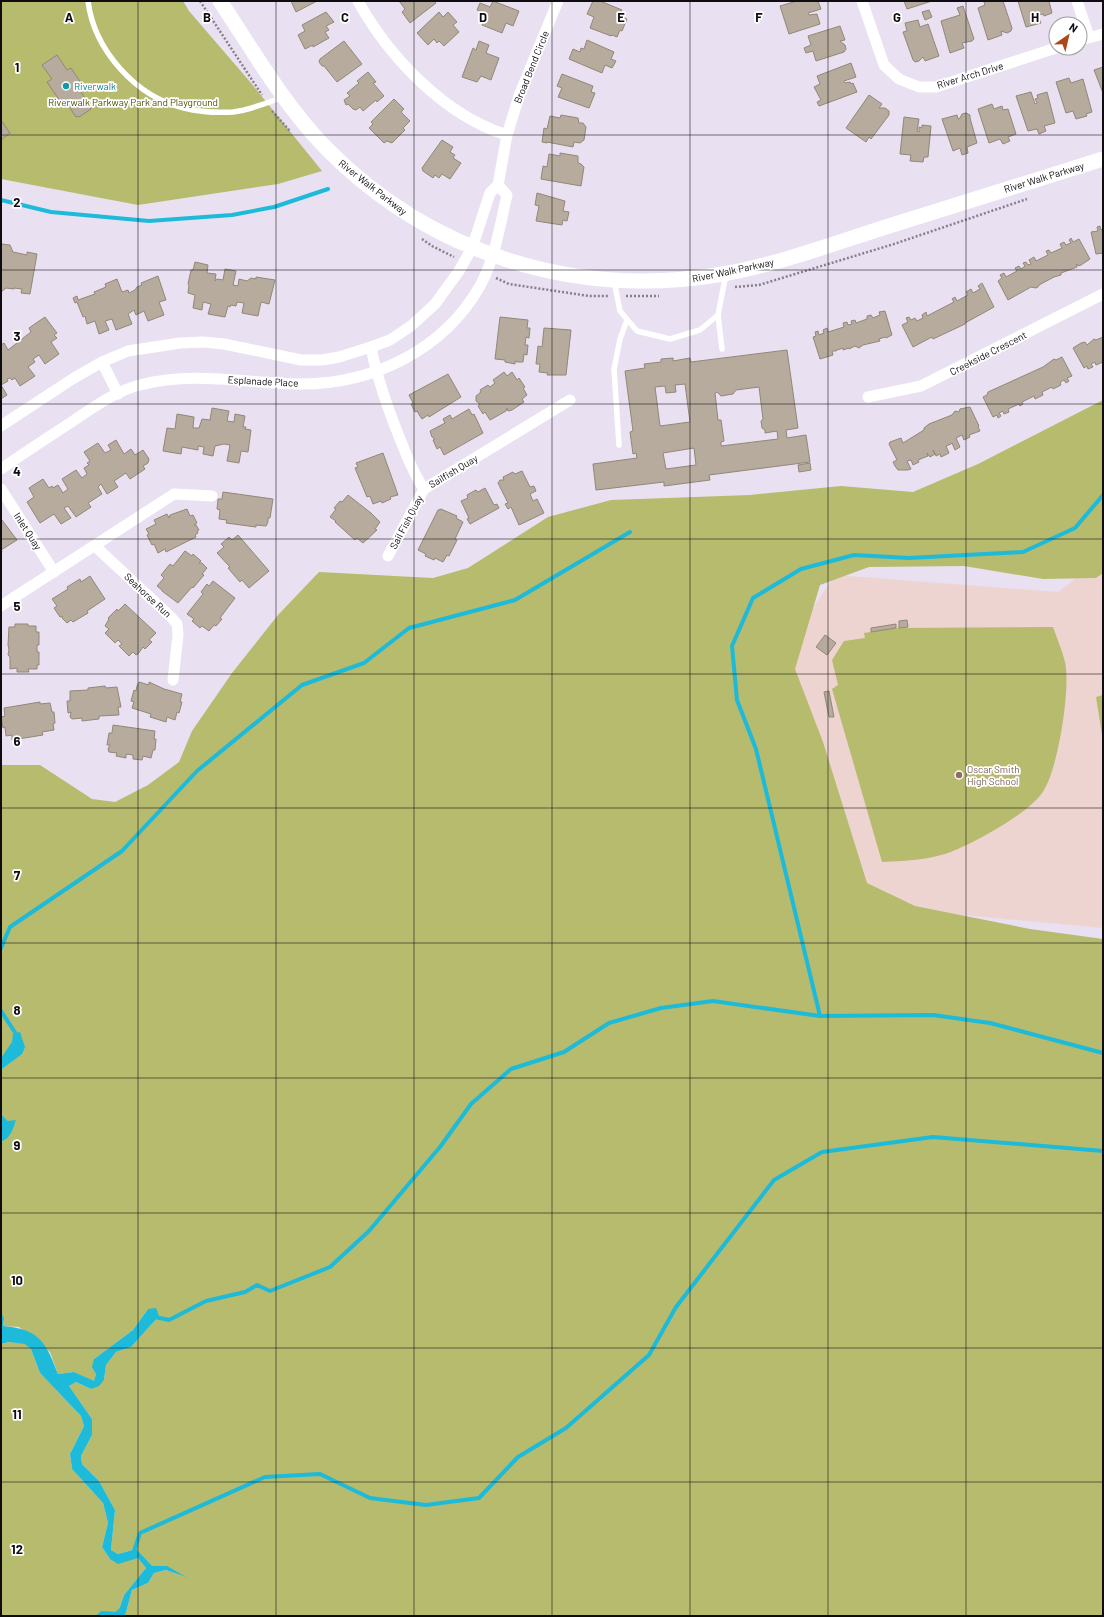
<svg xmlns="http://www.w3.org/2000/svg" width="1104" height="1617" font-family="Barlow,sans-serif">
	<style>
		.education { fill: #eed4d1 }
		.green { fill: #b6bb6d }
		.water { fill: #1dbad9 }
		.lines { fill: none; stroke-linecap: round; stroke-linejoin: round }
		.stream { stroke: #1dbad9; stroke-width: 4 }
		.building { fill: #b6ab9c; stroke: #928779; fill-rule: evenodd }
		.path { stroke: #86808c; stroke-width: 2.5; stroke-dasharray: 2 2; stroke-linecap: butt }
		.lane { stroke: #fff; stroke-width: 5.5 }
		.street { stroke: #fff; stroke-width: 11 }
		.secondary { stroke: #fff; stroke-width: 15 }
		.grid { fill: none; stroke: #0e0b11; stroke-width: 1; stroke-opacity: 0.55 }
		.culture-dot { fill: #0f9aa8; stroke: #fff; stroke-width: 1.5 }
		.education-dot { fill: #8d6e63; stroke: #fff; stroke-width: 1.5 }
		.labels { text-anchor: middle; stroke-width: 3.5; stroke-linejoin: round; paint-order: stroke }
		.street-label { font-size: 10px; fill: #0e0b11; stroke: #fff }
		.culture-label { font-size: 10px; fill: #0d838f; stroke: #fff; text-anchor: start }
		.park-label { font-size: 10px; fill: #505303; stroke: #fff }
		.education-label { font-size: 10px; fill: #785e54; stroke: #fff; text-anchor: start }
		.grid-label { font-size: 13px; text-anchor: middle; font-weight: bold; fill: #0e0b11; stroke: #fff; stroke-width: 3.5; stroke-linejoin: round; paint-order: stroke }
	</style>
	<rect width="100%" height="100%" fill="#e9e0f1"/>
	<path class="education" d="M1103 558V928L843 904 787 647 835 575 1058 592Z"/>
	<g class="green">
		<path d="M1 1H183L189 11 251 83 322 171 278 184 138 205 1 179Z"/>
		<path d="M1103 400V573L1096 578 1043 579 964 566 869 567 820 585 795 669 823 742 867 883 915 906 1030 929 1103 939V1616H125L132 1590 148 1583 154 1573 166 1570 183 1576 166 1566 152 1567 136 1549 118 1554 111 1550 115 1510 99 1481 82 1464 81 1456 92 1435V1419L69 1386 76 1382 91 1389 104 1380 106 1365 116 1352 131 1347 159 1316 148 1309 133 1330 94 1359 96 1374 94 1382 74 1372 58 1374 50 1352 19 1327 3 1326 4 1318 1 1312V1142L4 1141 16 1121H8L1 1116V1072L2 1069 21 1054 13 1042 1 1058V765H40L92 799 115 802 148 785 179 762 192 731 232 673 278 615 319 572 433 578 468 568 548 517 611 500 750 495 841 486 913 492 978 464Z"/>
		<path d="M1053 627C1057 638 1062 650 1065 662 1071 687 1058 768 1044 790 1032 812 973 844 948 853 927 860 905 861 882 862L832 689 838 685 832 660 844 641 865 638 864 633 896 628Z"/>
		<path d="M1103 695V741L1096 697Z"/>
		<path d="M9 1342 25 1343 31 1349 40 1373 81 1416 84 1426 70 1454 72 1469 103 1503 108 1523 102 1547 110 1559 138 1558 146 1568 124 1595 117 1616H1V1344Z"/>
	</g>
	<g class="water">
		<path d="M20 1032 25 1047 22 1054 2 1069 1 1072V1058L12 1042 13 1034Z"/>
		<path d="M1 1115 8 1121 16 1120C13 1129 10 1139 1 1142Z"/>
		<path d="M156 1308 159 1316 131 1347 116 1352 106 1365 104 1380 99 1386 91 1389 76 1382 69 1386 92 1419V1435L81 1456 82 1464 99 1481 115 1510 111 1550 118 1554 136 1549 152 1566H167L186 1577 166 1570 154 1573 148 1583 132 1590 125 1616H117L124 1595 146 1568 138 1558 118 1564 110 1559 102 1547 108 1523 103 1503 72 1469 70 1454 84 1426 81 1416 40 1373 31 1349 25 1344 9 1342 1 1344V1312L4 1318 3 1326C40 1329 46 1343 58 1374L74 1372 94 1381 96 1374 92 1367 94 1359 133 1330 148 1309Z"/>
	</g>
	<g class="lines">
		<g class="stream">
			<path d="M1 200 51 212 149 221 232 215 274 207 328 189"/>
			<path d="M1 948 10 927 122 851 197 771 302 685 364 663 409 628 515 600 630 532"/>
			<path d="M1 1011 18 1037"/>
			<path d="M820 1016 756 749 737 700 732 646 753 598 801 569 854 555 909 558 1023 552 1075 528 1103 495"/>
			<path d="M155 1317 169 1320 206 1301 245 1292 257 1285 270 1291 330 1267 369 1231 440 1147 471 1104 511 1069 564 1052 609 1023 661 1008 713 1001 820 1016 933 1015 990 1023 1103 1053"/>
			<path d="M134 1551 140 1533 265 1477 320 1474 370 1498 426 1505 479 1498 518 1457 566 1428 649 1355 676 1307 774 1180 822 1152 933 1137 1103 1151"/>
			<path d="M99 1616 102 1613 116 1614 122 1609"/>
		</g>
	</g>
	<g class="building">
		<path d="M291 1H317L296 12Z"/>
		<path d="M399 1H434L436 3 410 23 402 12 405 9Z"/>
		<path d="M493 1 519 11 513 26 506 23 502 33 482 25 487 14 477 10 480 3 490 7Z"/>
		<path d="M593 1H600L622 10 620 16 627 19 622 31 620 30 617 37 612 35 611 36 590 28 594 17 587 14Z"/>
		<path d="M797 1H818L821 9 808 13 809 15 817 14 820 24 789 34 780 6Z"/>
		<path d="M904 1H932L907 9Z"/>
		<path d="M986 1H1003L1012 28 1011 31 1007 33 1001 31 1002 35 988 40 978 8 985 5 984 2Z"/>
		<path d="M1018 1H1049L1052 13 1044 16 1043 14 1038 15 1041 23 1026 27Z"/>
		<path d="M963 6 974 39 972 41 962 43 964 48 950 53 941 21 960 15 957 8Z"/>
		<path d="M929 10 932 17 925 20 922 12Z"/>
		<path d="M326 12 334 22 326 26 329 30 325 32 329 38 313 47V45L305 49 298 35 305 31 302 25Z"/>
		<path d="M439 12 443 17 448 12 457 22 453 25 459 32 444 46 439 41 437 43 434 39 428 45 417 33Z"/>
		<path d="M918 20 920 27 928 24 939 56 925 61 923 57 919 61 915 62 913 60 903 32 907 31 905 23Z"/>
		<path d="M840 26 845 40 840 41 845 45 846 49 844 52 816 61 813 51 806 53 804 48 811 45 808 36Z"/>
		<path d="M587 40 614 52 611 59 616 61 612 68 605 65 602 73 569 59 573 49 580 52 581 48 584 49Z"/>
		<path d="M344 41 362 64 337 82 324 66H322L319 62 320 59Z"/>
		<path d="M479 41 489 45 486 53 499 58 491 80 481 76 477 82 462 77 473 48 476 50Z"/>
		<path d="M57 55 67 70 71 68 85 89 81 92 91 107H90L91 109 79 117 78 116 76 117 66 102 62 104 47 82 52 79 42 65Z"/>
		<path d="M851 63 856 77 844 81 845 83 850 82 851 84 853 83 857 92 819 106 817 102 821 100 814 87 820 84 817 76Z"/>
		<path d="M1103 67V93L1094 70Z"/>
		<path d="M368 72 376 82 373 83 384 96 377 102 376 100 363 111 360 107 356 110 353 109 348 104 346 105 344 100 350 96 347 93 359 83 357 81Z"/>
		<path d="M562 74 593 86 591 92 595 93 589 108 558 97 562 88 557 86Z"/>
		<path d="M1069 78 1071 83 1083 79 1092 112 1086 114 1087 116 1076 119 1073 111 1066 113 1056 82Z"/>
		<path d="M1031 92 1035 104 1037 103 1035 99 1038 98 1037 95 1047 92 1055 123 1044 126 1046 131 1039 134 1037 129 1028 131 1016 96Z"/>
		<path d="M869 95 882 104 879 108H885L889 111V115L871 139 869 137 866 142 846 128Z"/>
		<path d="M394 99 404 109 401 112 410 121 403 128 405 130 392 143 387 141 384 143 369 128 373 124 371 122Z"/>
		<path d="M992 104 994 109 1002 106 1003 110 1008 109 1016 134 1008 137 1010 141 1003 144 1000 139 989 143 978 109Z"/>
		<path d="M966 113 970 115V118L977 143 967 147 968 153 962 155 960 148 953 151 942 119 957 115 958 119 960 118 962 114Z"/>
		<path d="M561 115 578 118 579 123H583L586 127 584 140 580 143 574 142 573 147 547 142V143L542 142 544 128 547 129 550 116 560 118Z"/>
		<path d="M904 117 919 119 917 131 919 132V127L922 128V125L931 126 928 157H924L923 162 910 161 911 155 900 154Z"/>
		<path d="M1 120 10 133 1 140Z"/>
		<path d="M442 140 453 147 450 152 455 155 453 158 461 163 450 179 442 174 439 178 435 175 433 178 423 171 422 168Z"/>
		<path d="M560 153 578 156V163L581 164 584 167 581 186 541 179 543 166 547 167 549 154 560 156Z"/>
		<path d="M537 193 565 201 563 211 569 212 567 221 563 220 562 225 536 221 539 206 535 205Z"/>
		<path d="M1100 226 1101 230 1103 229V253L1096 254 1091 232 1098 231 1097 227Z"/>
		<path d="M1071 238 1073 242 1079 239 1090 259 1081 265 1078 266 1077 264 1076 265 1077 267 1061 273V275L1054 277 1039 285 1038 287 1036 288 1031 287 1008 300 998 281 1002 278 1000 275 1004 273 1006 277 1017 271 1015 268 1019 266 1021 269 1025 266 1023 263 1026 262 1028 265 1031 264 1029 260 1034 257 1036 261 1048 255 1046 251 1049 250 1051 253 1062 248 1060 244 1064 242 1066 245 1071 243 1069 240Z"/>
		<path d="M2 244 10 245 13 252 27 255V252L37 254 30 294 21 293 22 289 14 288V289L6 288 1 292V247Z"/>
		<path d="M195 262 208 265 207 273 216 274 215 281 217 279 223 280 225 269 236 271 233 285 238 286 239 279 247 281 251 278 256 279V277L275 280 269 304 261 302 258 316 242 313 244 303 237 302 236 306 231 305 230 307 228 306 225 317 208 314 211 304 203 302 202 310 193 308 195 295 188 293 189 285 188 284 191 270H193Z"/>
		<path d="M158 276 166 300 159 302 164 315 148 321 144 311 136 315 134 310 128 314 132 324 116 330 112 319 105 321 109 330 99 334 95 321 87 324 85 316 83 317 77 302 75 303 73 298 77 296 78 300 95 294 94 292 106 287 105 284 117 279 122 292 128 290 129 293 135 290 137 287 142 285 141 283Z"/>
		<path d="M982 283 994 307 965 323V324L933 339 932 337 913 347 902 325 908 322 906 318 909 317 911 320 915 318 917 321 923 318 922 315 926 312 927 316 954 302 952 299 955 297 957 301 968 295 966 292 971 289 973 293 980 289 978 286Z"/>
		<path d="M885 311 892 335 886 338 885 337 879 339 880 341 863 345 859 348 855 346 849 349V348L843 350V348L837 350 836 351H832L833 355 820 359 813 337 816 336 815 332 818 331 819 335 824 333 823 330 827 328 828 332 844 327 843 323 847 322 848 325 852 324 851 321 855 320 856 323 867 319V316L871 315 873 318 880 315 879 312Z"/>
		<path d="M45 317 57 333 54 335 57 338 51 342 59 354 45 364 39 355 33 359 35 362 28 367 35 376 20 386 15 378 12 380 10 378 7 379 8 381 1 385V345L4 343 8 350 31 332 29 328Z"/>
		<path d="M500 317 528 320 527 328H530L529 338 526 337 525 345H528L527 355 524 354 523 362H517L515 361V364L505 362V360L495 359Z"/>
		<path d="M544 328 571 330 566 375H547L548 373 539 372 540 364H536L538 346 542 347Z"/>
		<path d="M1103 337V362L1096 365 1095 362 1091 364 1093 367 1088 369 1087 366 1084 368 1073 348 1081 343 1085 342 1087 345 1094 339 1096 340Z"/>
		<path d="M787 350 798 428 786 430 787 438 806 435 810 462 709 475 710 480 664 486V482L596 490 593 464 637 458 636 453 633 454 630 432 633 431 625 371 645 368 644 364 661 362V359L673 358V361L690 358 691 362ZM685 384 690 422 660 426 655 387 665 386 666 393 676 392 675 385ZM759 387 763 419 761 421 762 428 765 430V433L777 431 778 439 721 446V442L724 441 721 420H718L715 393 717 392 721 396 733 394 736 390ZM694 448 696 465 666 469 663 453Z"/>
		<path d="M1062 357 1072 376 1067 378 1069 381 1066 383 1064 380 1062 381 1060 383 1061 385 1053 389 1052 387 1042 392 1043 395 1035 399 1034 396 1022 402 1023 404 1020 406 1019 404 1008 409 1009 412 1004 414 1003 411 999 413 1001 416 998 418 997 415 993 417 983 397 987 395 988 392 1043 367 1054 359 1056 360Z"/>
		<path d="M504 372 507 376 512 372 517 380 519 378 525 387 523 388 527 395 522 399 524 402 512 410 508 411 507 408 506 411 490 420 485 412 483 414 478 406 480 404 476 401V396L481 392 480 390 488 385 490 387 495 383 493 380Z"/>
		<path d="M448 374 461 397 429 417 428 415 422 419 418 413V411L415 412 411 404 413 403 409 395Z"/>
		<path d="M1 385 7 395 1 399Z"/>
		<path d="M970 407 979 426 978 427 980 431 969 435 970 437 964 440 962 435 956 438 960 447 955 450 952 443 951 444 946 446 949 453 941 457 940 454 936 456 933 450 935 454 930 457 927 453 928 456 918 460 919 462 913 465 911 460 907 461 911 469 908 470H898L895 466 893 462 897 460 889 444 890 442 901 438 903 443 924 430V428L929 424 952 415 955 411 959 412 960 409Z"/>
		<path d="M212 408 229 411 227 421 234 422 235 414 245 416 243 427H246L245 429 251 430 248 452 241 451 239 463 227 461 230 445 224 444 215 446 213 456 203 454 204 447 198 446V450L182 447 181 454 163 451 167 428 175 429 177 414 194 417 193 428H199L202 419 210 420Z"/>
		<path d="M469 409 472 415 474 414 483 433 444 455 440 447 437 449 433 440 435 439 432 437 430 431 445 423 443 419 450 415 452 419Z"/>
		<path d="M116 440 124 454 131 449 135 455 143 450 149 459 148 463 143 466 145 469 130 479 126 473 114 481 118 487 107 494 101 484 98 487 102 494 88 503 91 507 76 517 68 506 64 508 71 518 61 524 54 514 40 523 27 502 34 497 29 488 43 479 49 488 52 486 53 488 58 485 63 493 68 489 62 479 76 470 82 478 87 474 84 468 89 465 87 463 90 461 84 452 98 443 105 453 111 450 108 445Z"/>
		<path d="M383 453 398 495 390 497 391 499 382 503 381 501 373 504 370 496 367 497 355 468 358 467 356 463Z"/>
		<path d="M810 463 811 470 799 472 798 465Z"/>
		<path d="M522 471 530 487 534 486 536 491 530 494 533 501 537 499 544 513 519 525 511 507 508 509 505 504 508 503 498 483 500 480H504L503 477 513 472 515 474Z"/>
		<path d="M485 488 494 505 497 504 499 508 470 524 467 519 469 518 461 501 468 498 467 495 476 490 478 492Z"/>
		<path d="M223 492 273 499 270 518H268V522L266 526 256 525V527L226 523 227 520 219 519 220 510 217 509 218 499H222Z"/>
		<path d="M348 495 371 513 380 522 375 529 377 530 363 543 357 538 355 540 335 522 336 521 330 517 336 509 334 508 340 501 342 502Z"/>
		<path d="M187 509 190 516 193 515 197 523 194 525H196L199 530 197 531 198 533 195 535 196 537 166 552 165 549 158 553 154 544 152 545 147 535 149 534 146 529 156 524 154 520 167 514 169 518 170 515Z"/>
		<path d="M441 509 457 516 456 518 463 522 455 539 457 540 449 556 447 555 443 562 435 558 434 560 425 556 426 554 418 550 438 510Z"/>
		<path d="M2 520 17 540 1 550 2 552 1 553V521Z"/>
		<path d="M238 535 269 571 249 588 242 580 240 582 228 568 230 567 217 553 224 547 221 544 229 537 232 540Z"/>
		<path d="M185 551 192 556 193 554 201 561 199 563H202L207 568 202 574 204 575 193 588 192 587 178 603 162 591V590L157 586 164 578 161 575 170 564 173 566Z"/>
		<path d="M90 576 105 599 87 611 88 613 73 622 71 620 67 623 62 618V616L60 617 54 608 57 606 52 599 68 589 67 587 80 579 81 582Z"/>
		<path d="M213 581 235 598 220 618 222 619 216 626 214 625 209 631 202 626 200 628 192 621 194 619 187 614 203 594 201 592 207 584 209 586Z"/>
		<path d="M125 604 156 633 149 640 152 642 145 649 143 647 138 654 136 655 133 652 129 656 119 646 122 644 118 640 115 643 105 633 109 629 105 626 109 619 108 618 117 609 118 611Z"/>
		<path d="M907 620 908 627 899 628V621Z"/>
		<path d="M15 624H28V626H36V632H39V645H37V652H39V665H37V669H28L29 672H17V668L10 669V657L8 655 9 650 8 645 9 627H15Z"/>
		<path d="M896 624V628L871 632V628Z"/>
		<path d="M825 635 836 643 827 655 816 647Z"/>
		<path d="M139 682 149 685V682L164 689 182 694 180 702H182L179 713 177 712 175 720 167 717 166 722 150 717 151 714 132 708 134 702 131 701 134 690 136 691 137 686Z"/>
		<path d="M105 686 106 688 117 687 121 707H118L119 715 99 716V719L82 721V718L72 719 70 717 71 712 68 713 67 701H70V691L88 690V688Z"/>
		<path d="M829 691 834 717H829L824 692Z"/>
		<path d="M40 702V704L50 703 52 712H54L55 723 53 724 54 730 42 732 43 735 12 740V735L6 736 5 727 3 728 1 717 5 716 4 708Z"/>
		<path d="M113 725 155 731 154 739H156L155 750H153L151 758 143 756 142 760 133 759V755L126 754V758L116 756 117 753 109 752 108 749 110 745H107L109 733H112Z"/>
	</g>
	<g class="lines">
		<g class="path">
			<path d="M200 1 262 95"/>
			<path d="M272 111 290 131"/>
			<path d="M422 239 432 246 454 257"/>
			<path d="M496 278 509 284 589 296H609"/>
			<path d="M735 287 759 285 894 244 1027 199"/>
			<path d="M626 296H659"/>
		</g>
		<g class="lane">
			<path d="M88 1C94 50 136 97 184 108 200 112 217 113 233 112 250 110 267 103 283 97"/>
			<path d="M614 281 620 311 637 331 670 339 700 330 718 315"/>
			<path d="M722 349 718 315 726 274"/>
			<path d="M619 445 614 369 620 339 627 320"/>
		</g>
		<g class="street">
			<path d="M358 1C389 57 445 116 507 135"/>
			<path d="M862 1 884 65 899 79 919 87H936L1056 48"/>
			<path d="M1077 1 1089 37"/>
			<path d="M1080 40 1103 34"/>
			<path d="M371 347C377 379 388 409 400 439 407 456 413 473 424 489"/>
			<path d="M102 362 118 394"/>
			<path d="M868 397 921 386 1103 294"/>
			<path d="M1 426 74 378 102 362 128 351 180 343 203 342 224 344 301 360H322L339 357 371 347 390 340 411 326 435 304 459 271 472 248 490 193 498 185 507 135 520 93 558 1"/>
			<path d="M1 469C24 453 47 438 70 423 91 409 115 391 140 385 192 371 245 383 298 384 371 385 443 351 480 286 495 259 500 225 507 195L498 185"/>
			<path d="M1 489 54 572"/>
			<path d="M95 546 171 617 177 624 178 635 173 680"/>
			<path d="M388 556 424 489 570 400"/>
			<path d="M1 606 174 494 212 496"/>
		</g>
		<path class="secondary" d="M220 1C254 52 284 105 327 149 432 255 577 299 723 274 780 264 835 243 889 226 961 203 1032 181 1103 159"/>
	</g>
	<path class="grid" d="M138 1V1616M276 1V1616M414 1V1616M552 1V1616M690 1V1616M828 1V1616M966 1V1616M1 135H1103M1 270H1103M1 404H1103M1 539H1103M1 674H1103M1 808H1103M1 943H1103M1 1078H1103M1 1213H1103M1 1348H1103M1 1482H1103"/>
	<circle class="culture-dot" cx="66" cy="86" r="4"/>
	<circle class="education-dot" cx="959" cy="775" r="4"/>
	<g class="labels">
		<g class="street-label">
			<text transform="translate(531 67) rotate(-68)" y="4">Broad Bend Circle</text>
			<text transform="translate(970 75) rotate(-17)" y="4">River Arch Drive</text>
			<text transform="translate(1044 177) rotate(-17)" y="4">River Walk Parkway</text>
			<text transform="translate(373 187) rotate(38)" y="4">River Walk Parkway</text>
			<text transform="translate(733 270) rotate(-12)" y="4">River Walk Parkway</text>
			<text transform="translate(988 353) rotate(-27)" y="4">Creekside Crescent</text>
			<text transform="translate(263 381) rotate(3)" y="4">Esplanade Place</text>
			<text transform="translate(453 471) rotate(-31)" y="4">Sailfish Quay</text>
			<text transform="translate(406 522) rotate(-62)" y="4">Sail Fish Quay</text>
			<text transform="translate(28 531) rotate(57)" y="4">Inlet Quay</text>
			<text transform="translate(148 595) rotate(43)" y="4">Seahorse Run</text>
		</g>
		<g class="culture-label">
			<text x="74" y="90">Riverwalk</text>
		</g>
		<g class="park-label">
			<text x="133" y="106">Riverwalk Parkway Park and Playground</text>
		</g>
		<g class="education-label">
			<text x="967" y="773">Oscar Smith<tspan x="967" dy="12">High School</tspan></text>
		</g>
	</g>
	<g class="grid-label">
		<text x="69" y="22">A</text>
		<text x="207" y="22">B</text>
		<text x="345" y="22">C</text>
		<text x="483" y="22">D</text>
		<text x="621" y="22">E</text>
		<text x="759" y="22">F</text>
		<text x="897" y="22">G</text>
		<text x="1035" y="22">H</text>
		<text x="17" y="72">1</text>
		<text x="17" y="207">2</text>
		<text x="17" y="341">3</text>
		<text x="17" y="476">4</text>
		<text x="17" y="611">5</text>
		<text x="17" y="746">6</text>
		<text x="17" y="880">7</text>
		<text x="17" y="1015">8</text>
		<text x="17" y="1150">9</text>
		<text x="17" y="1285">10</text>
		<text x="17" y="1419">11</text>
		<text x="17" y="1554">12</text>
	</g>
	<rect width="1104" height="1617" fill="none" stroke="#0e0b11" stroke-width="4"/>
	<g transform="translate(1068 36) rotate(34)"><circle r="19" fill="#ffffff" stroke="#9f9da0"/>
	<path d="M0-3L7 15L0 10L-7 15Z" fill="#ac4719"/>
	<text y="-6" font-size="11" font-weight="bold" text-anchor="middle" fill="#0e0b11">N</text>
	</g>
</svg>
